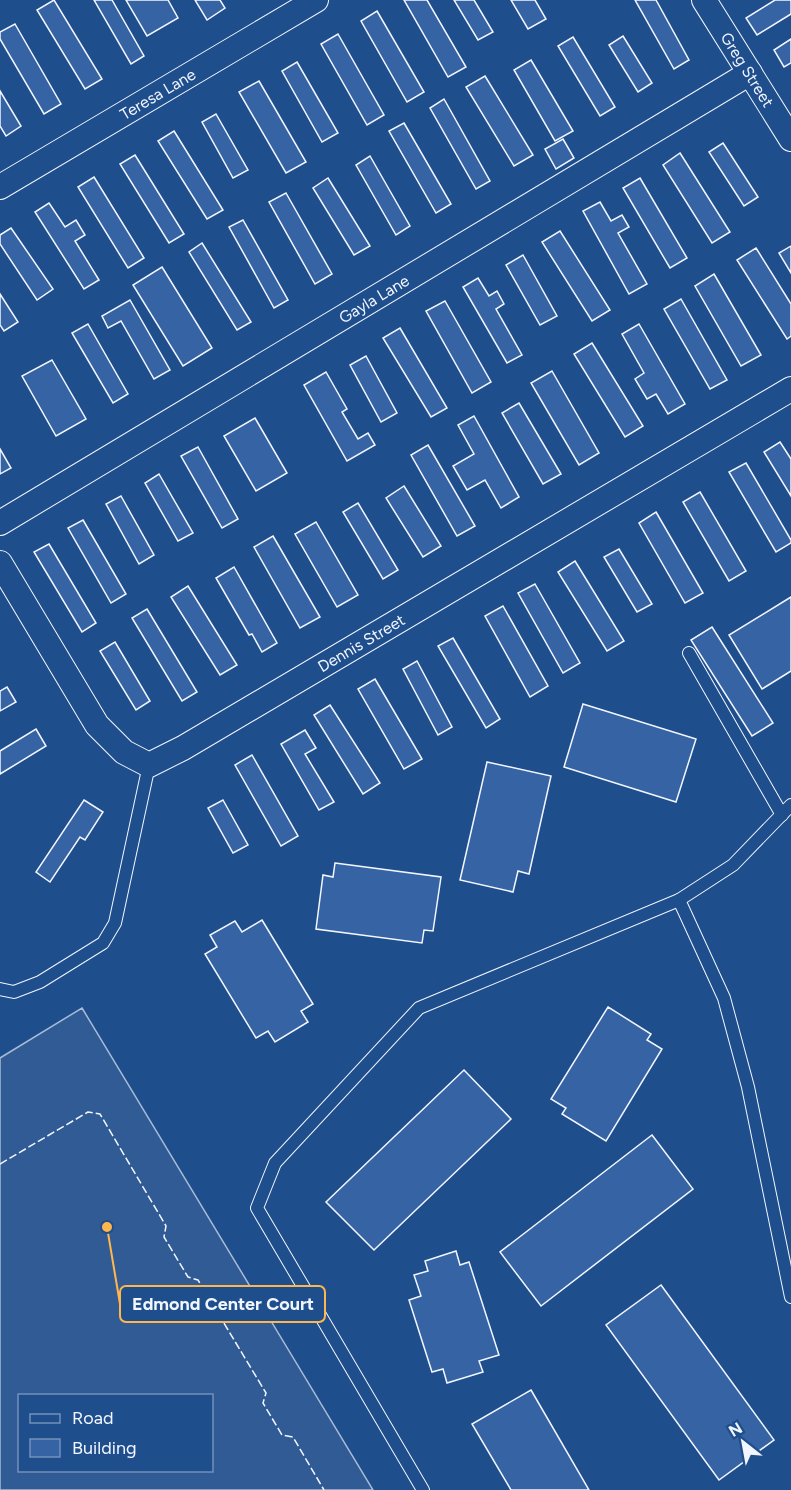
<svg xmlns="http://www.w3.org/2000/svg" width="791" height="1490" font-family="Figtree,sans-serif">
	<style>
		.built { fill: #305b95; stroke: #a8bbd7; stroke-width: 1.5; fill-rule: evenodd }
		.building { fill: #3563a3; stroke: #f2f6ff; stroke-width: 1.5 }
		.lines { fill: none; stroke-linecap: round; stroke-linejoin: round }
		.service-casing { stroke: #f2f6ff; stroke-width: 14 }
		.minor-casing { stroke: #f2f6ff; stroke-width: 26 }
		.service { stroke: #1f4e8c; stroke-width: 12 }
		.minor { stroke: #1f4e8c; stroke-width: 24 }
		.fence { stroke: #f2f6ff; stroke-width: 1.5; stroke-dasharray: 8 3; stroke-linecap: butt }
		.labels { text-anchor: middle; stroke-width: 4.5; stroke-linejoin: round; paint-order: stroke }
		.street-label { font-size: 16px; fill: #f2f6ff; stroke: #1f4e8c }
		.leader { fill: none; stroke: #ffb74d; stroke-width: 2 }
		.callout-dot { fill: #ffb74d; stroke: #1f4e8c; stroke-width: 2 }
		.callout { fill: #1f4e8c; stroke: #ffb74d; stroke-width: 2 }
		.callout-label { font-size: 18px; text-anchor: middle; font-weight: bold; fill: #f2f6ff }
	</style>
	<rect width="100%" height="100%" fill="#1f4e8c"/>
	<path class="built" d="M82 1008 373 1490H0V1058ZM20 1396H212V1470H20Z"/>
	<g class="building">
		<path d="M54 0 102 79 85 89 37 10Z"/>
		<path d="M94 0H112L144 56 131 64Z"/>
		<path d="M126 0H168L178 18 147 36Z"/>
		<path d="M195 0H220L225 8 207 20Z"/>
		<path d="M404 0H427L466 67 448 77Z"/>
		<path d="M454 0H474L493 32 478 40Z"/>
		<path d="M511 0H535L546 19 528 29Z"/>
		<path d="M635 0H656L689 60 674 69Z"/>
		<path d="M775 0H791V14L757 35 746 18Z"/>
		<path d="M377 11 424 92 407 102 361 21Z"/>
		<path d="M15 24 61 104 44 114 0 39V32Z"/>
		<path d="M338 34 384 115 367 125 321 44Z"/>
		<path d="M623 36 652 83 638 92 609 45Z"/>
		<path d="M573 37 615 107 600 116 558 46Z"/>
		<path d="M791 39V63L784 67 774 50Z"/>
		<path d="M531 60 573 131 555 141 514 70Z"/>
		<path d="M297 62 338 133 322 142 282 71Z"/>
		<path d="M485 76 533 155 514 166 466 87Z"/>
		<path d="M259 81 306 162 286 173 239 92Z"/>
		<path d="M0 91 21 126 6 136 0 126Z"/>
		<path d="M444 99 490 181 476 189 430 108Z"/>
		<path d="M216 114 248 170 233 178 202 122Z"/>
		<path d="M404 123 451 204 436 213 389 131Z"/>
		<path d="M174 131 223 210 207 219 158 141Z"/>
		<path d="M563 139 574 158 556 169 545 149Z"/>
		<path d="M723 143 758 197 744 206 709 152Z"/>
		<path d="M680 153 730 232 712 243 663 165Z"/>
		<path d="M135 155 184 234 169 243 120 164Z"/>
		<path d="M370 156 410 226 396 235 356 165Z"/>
		<path d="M94 177 144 258 128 268 78 187Z"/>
		<path d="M328 178 370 246 354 255 313 188Z"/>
		<path d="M640 178 687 258 670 268 623 188Z"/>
		<path d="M286 193 332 274 315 284 269 202Z"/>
		<path d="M600 202 611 221 622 215 629 227 618 233 647 284 629 294 583 211Z"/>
		<path d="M49 203 65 227 76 220 85 235 75 241 99 280 84 289 35 212Z"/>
		<path d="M243 220 288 300 274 308 229 227Z"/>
		<path d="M11 228 53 289 37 300 0 244V235Z"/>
		<path d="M560 231 610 310 592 321 542 242Z"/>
		<path d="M202 243 251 322 237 330 189 252Z"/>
		<path d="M791 246V273L779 253Z"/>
		<path d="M756 248 791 304V336L787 339 737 260Z"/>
		<path d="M523 255 557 316 540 325 506 265Z"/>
		<path d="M162 267 212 348 183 366 133 285Z"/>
		<path d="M714 274 761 355 741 366 695 286Z"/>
		<path d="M478 278 489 296 497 291 504 304 496 309 522 355 507 363 463 287Z"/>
		<path d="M0 294 18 322 4 331 0 325Z"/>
		<path d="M681 299 727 380 710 389 664 309Z"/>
		<path d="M130 300 170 370 154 379 121 321 108 328 102 316Z"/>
		<path d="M445 301 491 382 472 393 426 311Z"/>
		<path d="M88 324 128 394 113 403 72 333Z"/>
		<path d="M639 324 685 404 668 414 656 394 647 399 635 379 644 373 622 334Z"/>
		<path d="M400 328 447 408 431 417 383 338Z"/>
		<path d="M592 343 643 426 625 437 574 354Z"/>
		<path d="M366 356 397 413 381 422 350 365Z"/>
		<path d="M52 360 86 419 56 436 22 376Z"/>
		<path d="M552 371 599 453 579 465 531 383Z"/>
		<path d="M326 372 347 409 342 412 358 439 368 433 375 445 347 461 304 385Z"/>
		<path d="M519 403 561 474 543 484 502 413Z"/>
		<path d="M474 416 519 497 501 508 485 480 467 490 453 466 474 454 458 425Z"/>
		<path d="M255 418 287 473 256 491 224 436Z"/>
		<path d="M780 442 791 459V496L764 452Z"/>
		<path d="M428 445 475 526 457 536 411 455Z"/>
		<path d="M198 447 238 519 222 528 181 456Z"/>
		<path d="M0 449 11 468 0 474Z"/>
		<path d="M746 463 791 540V543L776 552 729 472Z"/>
		<path d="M159 474 193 533 178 541 145 483Z"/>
		<path d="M404 486 441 546 423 557 386 498Z"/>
		<path d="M700 492 746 571 729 581 683 502Z"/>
		<path d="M121 496 154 555 139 564 106 504Z"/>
		<path d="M358 503 398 570 383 579 343 512Z"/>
		<path d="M656 512 703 593 685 603 639 523Z"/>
		<path d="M83 520 126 594 111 603 68 528Z"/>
		<path d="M316 522 358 595 337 607 295 534Z"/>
		<path d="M273 536 320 617 300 628 254 547Z"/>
		<path d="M49 544 96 623 82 632 34 552Z"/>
		<path d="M619 549 652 604 637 612 604 557Z"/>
		<path d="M575 561 624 641 607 651 558 572Z"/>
		<path d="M234 567 277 643 262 652 252 634 249 635 216 578Z"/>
		<path d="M535 584 580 663 563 673 518 593Z"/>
		<path d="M188 586 237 665 220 675 171 597Z"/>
		<path d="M791 597V671L762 689 729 635Z"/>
		<path d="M503 606 548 686 530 697 485 616Z"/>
		<path d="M147 609 197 692 182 701 132 618Z"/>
		<path d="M712 627 773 723 752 736 691 640Z"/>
		<path d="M453 638 500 719 486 728 438 646Z"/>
		<path d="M115 642 150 701 136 710 100 651Z"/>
		<path d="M417 661 452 727 438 735 403 669Z"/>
		<path d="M375 679 422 759 404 769 358 689Z"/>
		<path d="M7 687 16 702 0 711V691Z"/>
		<path d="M583 704 696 739 676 802 564 767Z"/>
		<path d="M330 705 380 783 363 794 314 715Z"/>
		<path d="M36 729 46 746 0 774V751Z"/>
		<path d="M305 730 316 748 305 754 334 802 319 810 281 744Z"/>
		<path d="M252 755 298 836 281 846 235 765Z"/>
		<path d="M487 762 551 776 529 874 518 871 513 892 460 880Z"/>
		<path d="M84 800 103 812 85 840 80 837 50 882 36 872Z"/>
		<path d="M223 800 248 845 233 853 208 808Z"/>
		<path d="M335 863 441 877 433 931 424 930 422 943 316 929 323 875 333 877Z"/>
		<path d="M262 920 313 1004 301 1011 308 1022 275 1042 268 1031 256 1038 205 954 217 947 210 935 235 921 242 932Z"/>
		<path d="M608 1007 651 1034 647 1040 662 1049 606 1141 562 1114 566 1108 551 1099Z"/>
		<path d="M464 1070 511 1119 374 1250 326 1202Z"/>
		<path d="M652 1135 693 1189 541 1306 500 1252Z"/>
		<path d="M456 1251 460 1265 469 1262 499 1355 479 1361 483 1372 447 1383 443 1369 432 1372 409 1300 421 1296 414 1275 428 1271 425 1261Z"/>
		<path d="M661 1285 774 1440 719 1480 606 1325Z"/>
		<path d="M531 1390 589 1490H511L472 1424Z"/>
	</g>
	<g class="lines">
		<g class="service-casing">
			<g id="service">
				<path d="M689 653 782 815"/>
				<path d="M791 805 733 865 679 900 724 998 748 1087 791 1297"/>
				<path d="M0 989 14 992 40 982 103 943 115 923 149 765"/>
				<path d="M423 1490 257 1208 275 1163 419 1008 679 900"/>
			</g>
		</g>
		<g class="minor-casing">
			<g id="minor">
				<path id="s1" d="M704 0 791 139"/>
				<path id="s2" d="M0 187 316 0"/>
				<path id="s3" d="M0 523 750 73"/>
				<path id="s4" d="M0 563 97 725 124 752 149 765 183 748 791 389"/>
			</g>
		</g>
		<use href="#service" class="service"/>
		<use href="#minor" class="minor"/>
		<path class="fence" d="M0 1164 88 1112 100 1114 166 1226 164 1237 188 1277 198 1280 266 1393 263 1403 282 1435 293 1437 324 1490"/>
	</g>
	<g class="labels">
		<g class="street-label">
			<text dy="6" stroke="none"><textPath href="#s1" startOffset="82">Greg Street</textPath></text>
			<text dy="6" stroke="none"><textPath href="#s2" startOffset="183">Teresa Lane</textPath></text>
			<text dy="6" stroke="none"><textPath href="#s3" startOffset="436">Gayla Lane</textPath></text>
			<text dy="6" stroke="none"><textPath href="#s4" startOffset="500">Dennis Street</textPath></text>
		</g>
	</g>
	<path class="leader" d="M107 1227L120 1304"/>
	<circle class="callout-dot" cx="107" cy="1227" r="6"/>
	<rect class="callout" x="120" y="1286" width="205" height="36" rx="6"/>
	<g class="callout-label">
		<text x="223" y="1310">Edmond Center Court</text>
	</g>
	<rect x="18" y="1394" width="195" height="78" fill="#1f4e8c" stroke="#7391ba" stroke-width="1.5"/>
	<rect x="30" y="1414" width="30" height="9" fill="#1f4e8c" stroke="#7391ba" stroke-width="1.5"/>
	<text x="72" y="1424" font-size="18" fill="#f2f6ff">Road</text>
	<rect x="30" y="1439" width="30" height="18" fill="#3563a3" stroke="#7391ba" stroke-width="1.5"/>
	<text x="72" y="1454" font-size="18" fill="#f2f6ff">Building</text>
	<g transform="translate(743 1442) rotate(329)" stroke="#1f4e8c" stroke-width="4.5" paint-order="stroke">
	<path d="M0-4.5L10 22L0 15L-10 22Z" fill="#f2f6ff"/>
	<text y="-9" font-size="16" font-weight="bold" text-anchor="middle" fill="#f2f6ff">N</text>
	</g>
</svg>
